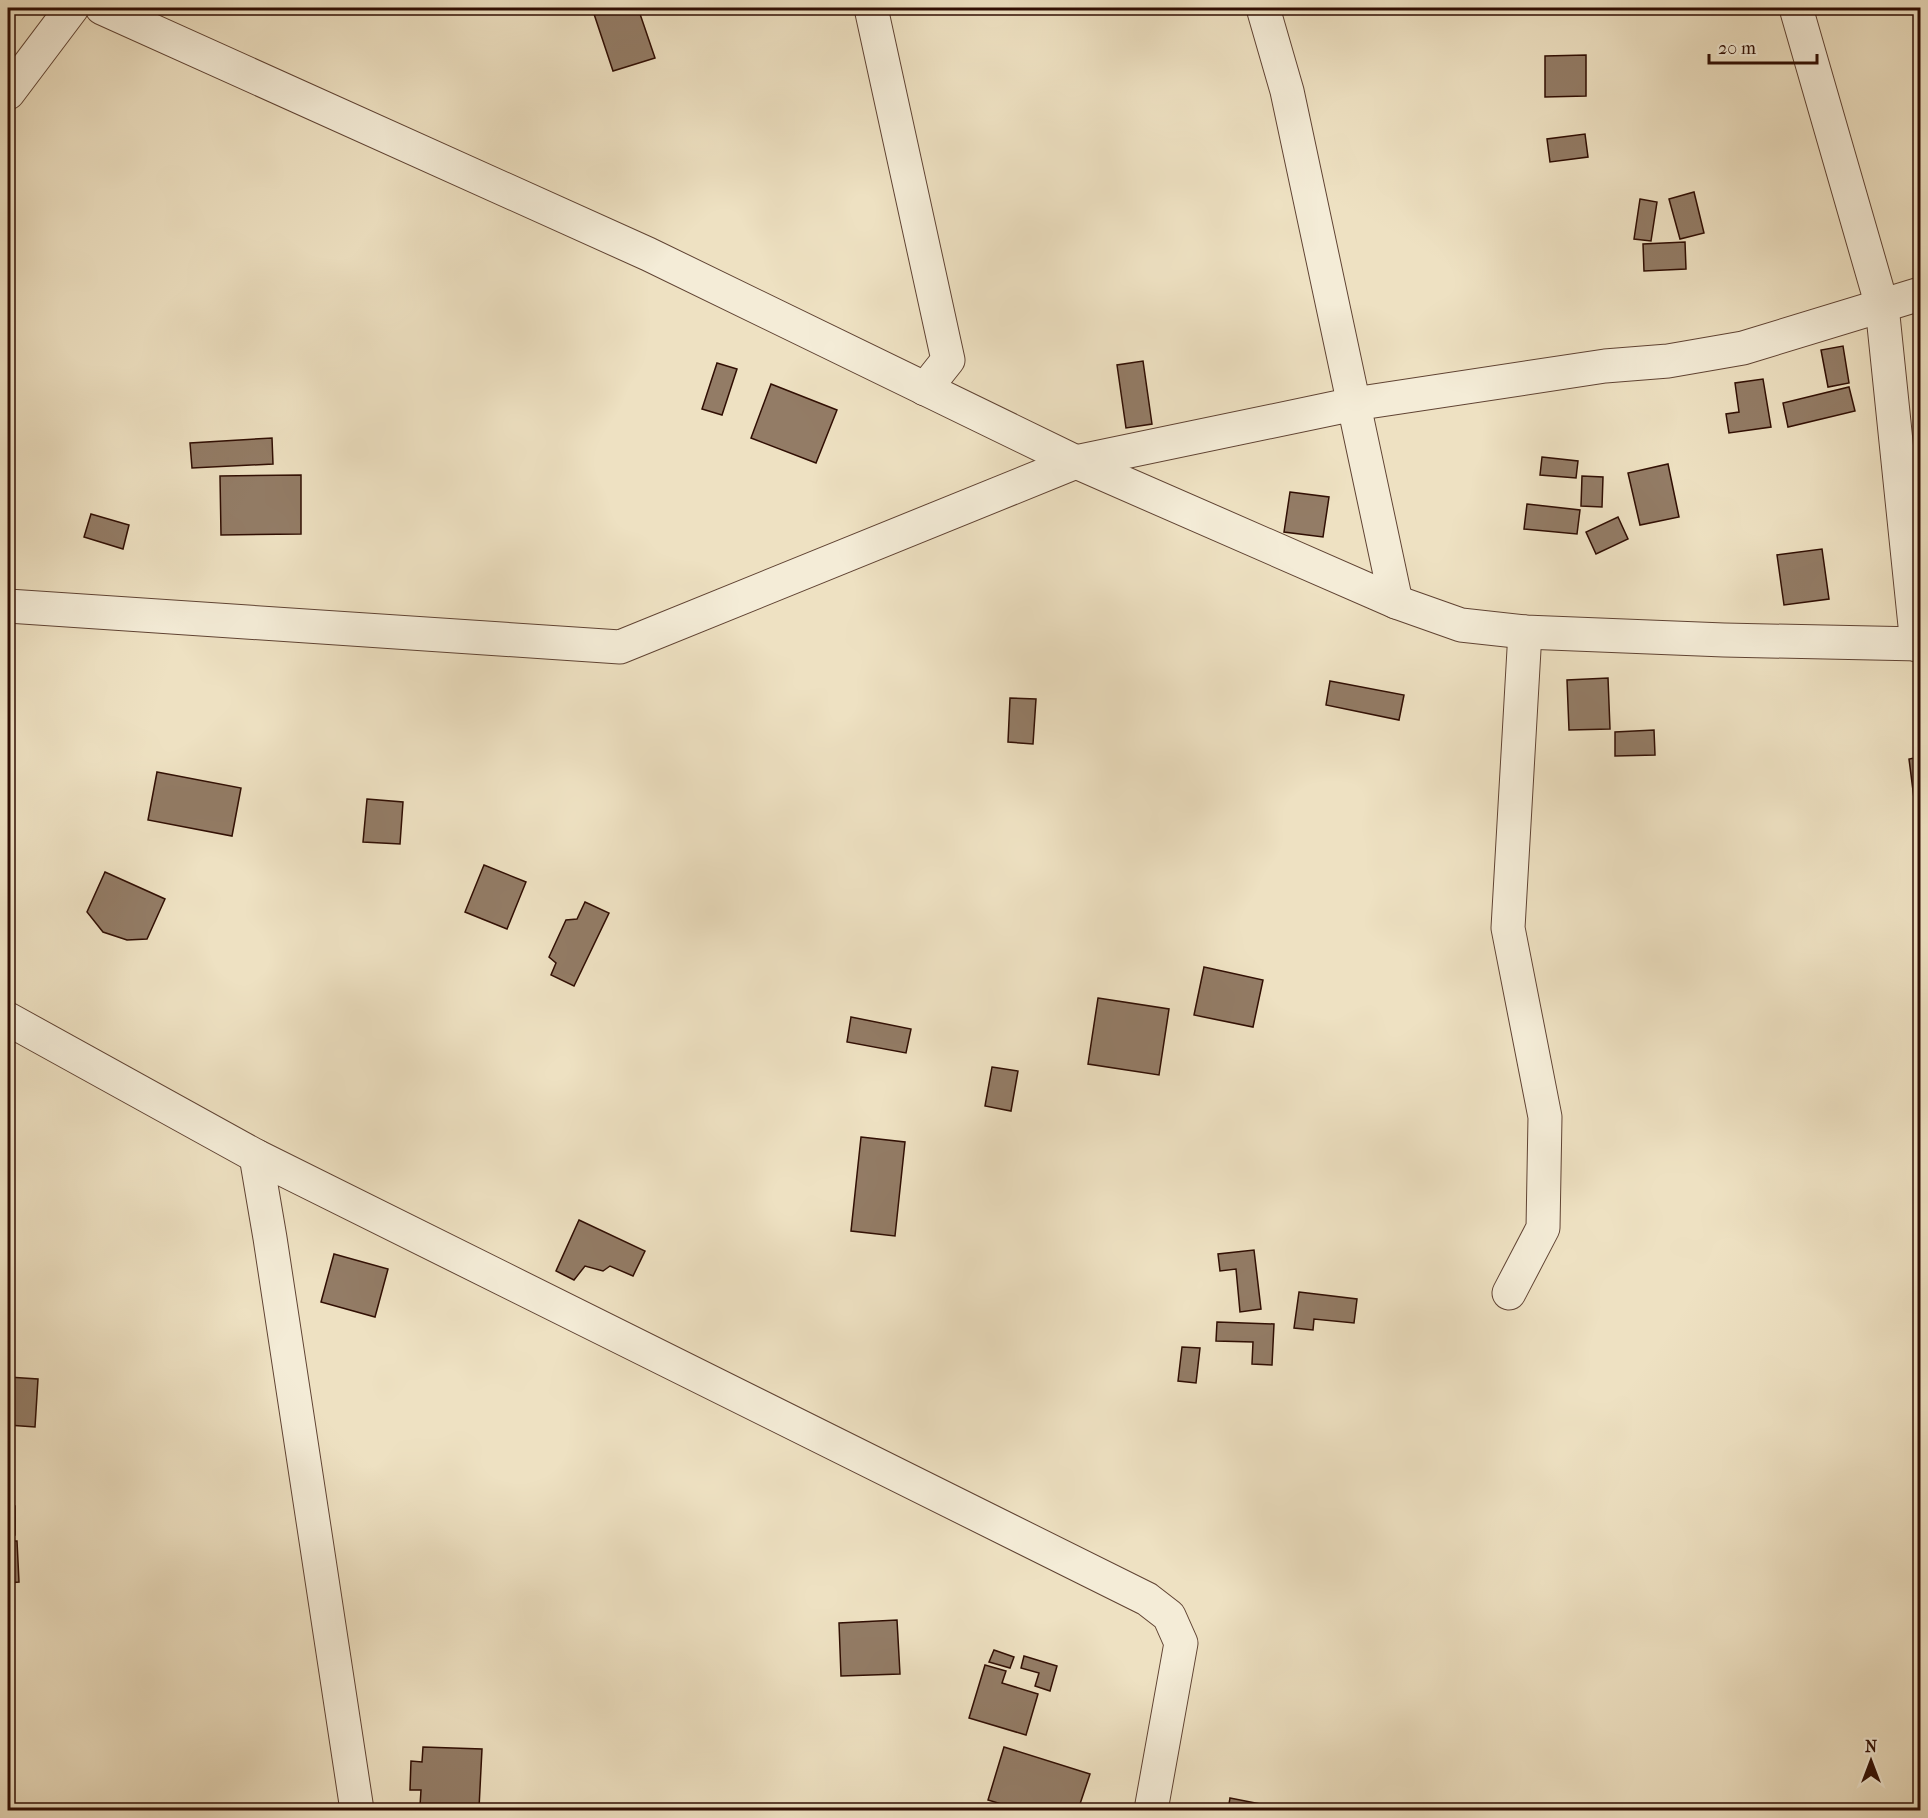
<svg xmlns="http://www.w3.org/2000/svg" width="1928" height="1818" font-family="'IM FELL French Canon',serif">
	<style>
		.building { fill: #937c66; stroke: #300e03; stroke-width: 1.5 }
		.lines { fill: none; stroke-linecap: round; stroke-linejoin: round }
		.minor-casing { stroke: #604333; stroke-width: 35 }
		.minor { stroke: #f4ecd7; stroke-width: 33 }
	</style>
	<rect width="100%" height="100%" fill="#eee1c2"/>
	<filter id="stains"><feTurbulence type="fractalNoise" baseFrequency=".00333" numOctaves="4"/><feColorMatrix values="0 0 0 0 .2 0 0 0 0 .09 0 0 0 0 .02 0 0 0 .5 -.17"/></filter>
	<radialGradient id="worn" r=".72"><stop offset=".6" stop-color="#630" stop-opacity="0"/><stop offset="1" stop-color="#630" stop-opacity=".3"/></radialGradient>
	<g class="building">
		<path d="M592 8H638L655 58 613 71Z"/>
		<path d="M1586 55V96L1545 97V56Z"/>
		<path d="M1585 134 1588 157 1550 162 1547 139Z"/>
		<path d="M1694 192 1704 233 1680 239 1669 199Z"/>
		<path d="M1640 199 1657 202 1651 241 1634 239Z"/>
		<path d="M1685 242 1686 269 1644 271 1643 244Z"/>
		<path d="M1843 346 1849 383 1828 387 1821 350Z"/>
		<path d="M1143 361 1152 424 1126 428 1117 365Z"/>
		<path d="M717 363 737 369 722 415 702 409Z"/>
		<path d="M1763 379 1771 427 1729 433 1726 414 1739 412 1735 383Z"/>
		<path d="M771 384 837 410 816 463 751 438Z"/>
		<path d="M1849 387 1855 411 1788 427 1783 403Z"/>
		<path d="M272 438 273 464 192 468 190 443Z"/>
		<path d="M1542 457 1578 461 1576 478 1540 475Z"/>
		<path d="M1668 464 1679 517 1640 525 1628 473Z"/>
		<path d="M301 475V534L221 535 220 476Z"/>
		<path d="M1582 476 1603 477 1602 507 1581 506Z"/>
		<path d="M1290 492 1329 497 1323 537 1284 532Z"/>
		<path d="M1527 504 1580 510 1577 534 1524 529Z"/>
		<path d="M91 514 129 525 123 549 84 537Z"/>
		<path d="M1618 517 1628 539 1596 554 1586 532Z"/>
		<path d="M1822 549 1829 599 1784 605 1777 555Z"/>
		<path d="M1608 678 1610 729 1569 730 1567 680Z"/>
		<path d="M1330 681 1404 695 1399 720 1326 705Z"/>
		<path d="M1010 698 1036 699 1033 744 1008 742Z"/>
		<path d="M1654 730 1655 755 1615 756V732Z"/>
		<path d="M1920 757V830H1918L1909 759Z"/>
		<path d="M157 772 241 788 232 836 148 820Z"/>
		<path d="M367 799 403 802 400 844 363 842Z"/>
		<path d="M484 865 526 882 507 929 465 912Z"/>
		<path d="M105 872 165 899 147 939 127 940 103 932 87 912Z"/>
		<path d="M585 902 609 913 574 986 551 975 556 963 549 957 566 920 577 919Z"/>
		<path d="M1204 967 1263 980 1253 1027 1194 1015Z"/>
		<path d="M1098 998 1169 1009 1159 1075 1088 1064Z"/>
		<path d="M851 1017 911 1029 906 1053 847 1042Z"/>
		<path d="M992 1067 1018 1071 1011 1111 985 1106Z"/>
		<path d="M861 1137 905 1142 895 1236 851 1231Z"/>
		<path d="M579 1220 645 1251 633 1276 610 1266 603 1271 585 1266 574 1280 556 1271Z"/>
		<path d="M1254 1250 1261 1309 1240 1312 1236 1269 1220 1271 1218 1254Z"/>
		<path d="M334 1254 388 1269 375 1317 321 1302Z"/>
		<path d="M1299 1292 1357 1299 1354 1323 1314 1319 1313 1330 1294 1328Z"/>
		<path d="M1217 1322 1274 1324 1272 1365 1252 1364 1253 1342 1216 1341Z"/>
		<path d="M1182 1347 1200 1348 1196 1383 1178 1381Z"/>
		<path d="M8 1377 38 1379 35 1427 8 1425Z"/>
		<rect x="8" y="1455" width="5" height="46"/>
		<rect x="8" y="1506" width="7" height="29"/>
		<path d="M8 1541H17L19 1582 8 1583Z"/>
		<path d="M897 1620 900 1674 841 1676 839 1623Z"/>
		<path d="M994 1650 1014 1657 1010 1668 989 1662Z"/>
		<path d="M1024 1656 1057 1666 1050 1691 1035 1686 1039 1673 1021 1668Z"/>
		<path d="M985 1665 1006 1671 1002 1683 1038 1694 1026 1735 969 1718Z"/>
		<path d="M423 1747 482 1749 479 1808 420 1806 421 1790H410L411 1761 422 1762Z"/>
		<path d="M1004 1747 1090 1774 1078 1810H1021L988 1800Z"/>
		<path d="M1230 1798 1281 1808V1810H1228Z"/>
	</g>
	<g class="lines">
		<g class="minor-casing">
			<g id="minor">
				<path d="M102 8 648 254 1076 462 1396 602 1461 625 1525 632 1724 640 1920 644"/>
				<path d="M871 8 948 360 925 389"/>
				<path d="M1263 8 1287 91 1396 602"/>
				<path d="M1796 8 1882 306 1917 645"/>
				<path d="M8 93 72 8"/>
				<path d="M8 606 620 647 1076 462 1354 404 1605 366 1668 361 1743 348 1920 294"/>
				<path d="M8 1019 256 1156 1147 1599 1169 1616 1181 1643 1151 1810"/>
				<path d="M256 1156 270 1238 357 1810"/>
				<path d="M1509 1293 1543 1228 1545 1117 1508 928 1525 632"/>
			</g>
		</g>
		<use href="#minor" class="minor"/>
	</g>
	<rect width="1928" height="1818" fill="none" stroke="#eee1c2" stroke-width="30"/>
	<rect x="9" y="9" width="1910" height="1800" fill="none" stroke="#300e03" stroke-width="3"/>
	<rect x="15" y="15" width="1898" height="1788" fill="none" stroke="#300e03" stroke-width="1.5"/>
	<g transform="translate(1871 1761)" stroke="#f4ecd7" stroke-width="4.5" paint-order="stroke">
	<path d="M0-4.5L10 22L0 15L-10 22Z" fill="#300e03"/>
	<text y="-9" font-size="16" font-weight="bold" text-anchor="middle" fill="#300e03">N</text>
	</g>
	<path d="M1709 54v9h108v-9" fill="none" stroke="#300e03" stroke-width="3"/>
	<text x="1718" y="54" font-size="18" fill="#300e03" stroke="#f4ecd7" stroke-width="4.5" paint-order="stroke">20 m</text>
	<rect width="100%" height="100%" filter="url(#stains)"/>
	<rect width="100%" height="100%" fill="url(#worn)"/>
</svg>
